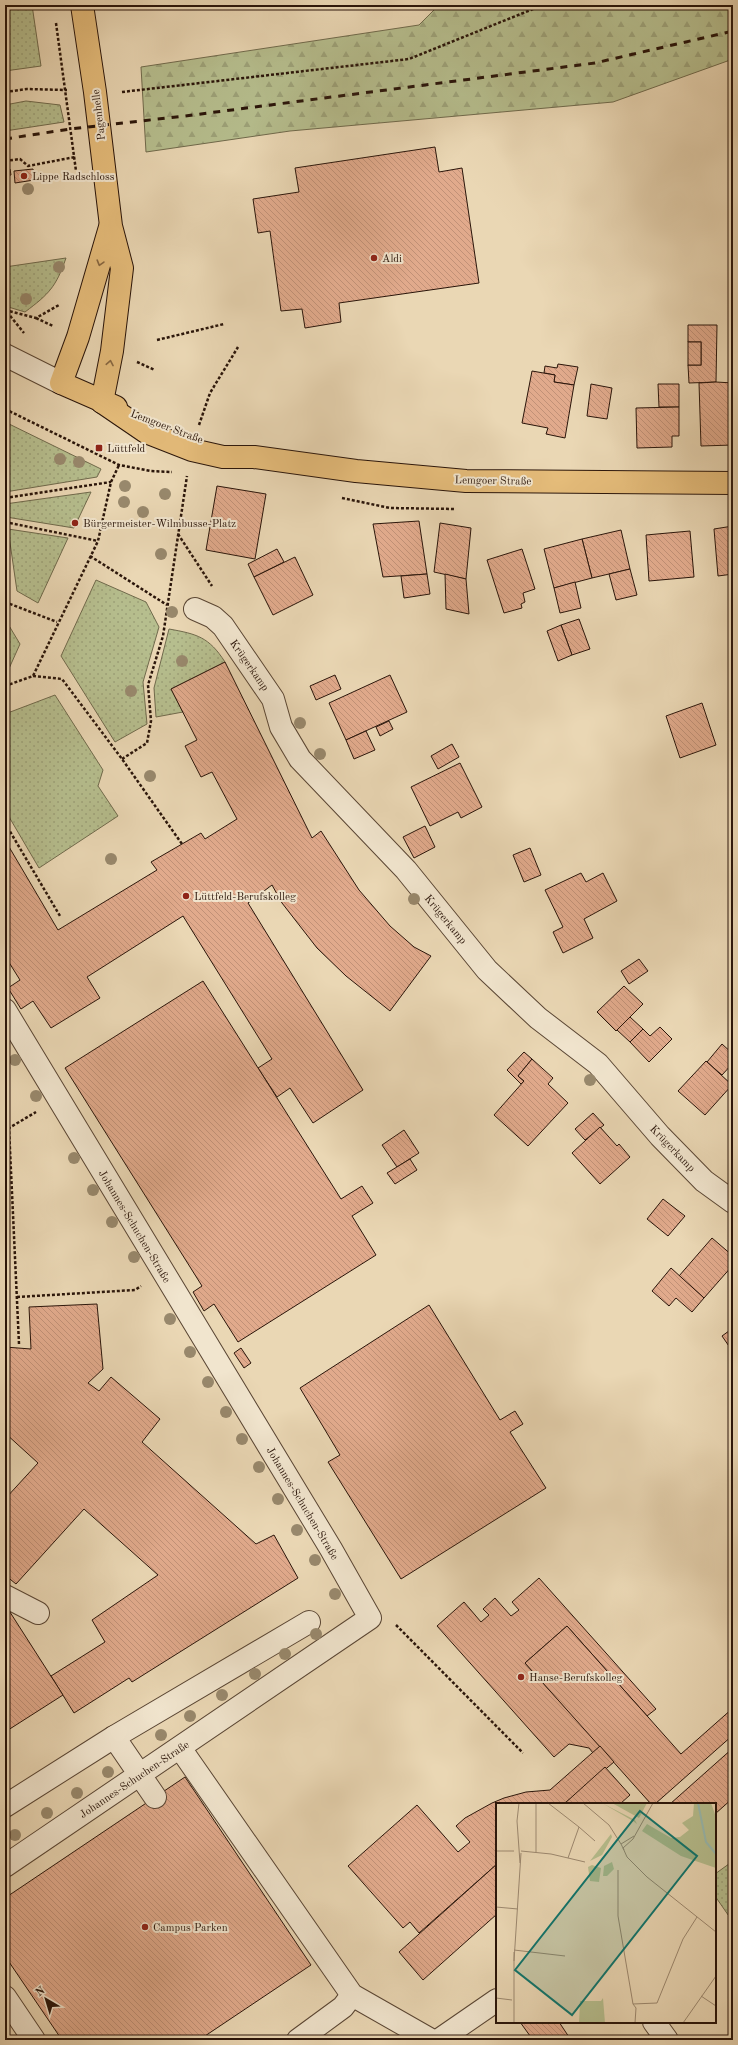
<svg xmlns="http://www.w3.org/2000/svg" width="738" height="2045" font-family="'Old Standard TT',serif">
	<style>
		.grass { fill: url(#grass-dots); stroke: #706a4c }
		.forest { fill: url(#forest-firs); stroke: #706a4c }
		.building { fill: url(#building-back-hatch); stroke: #2a150a }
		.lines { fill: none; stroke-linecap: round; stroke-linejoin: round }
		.minor-casing { stroke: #5a4634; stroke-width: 24 }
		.major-casing { stroke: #2a150a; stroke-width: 24 }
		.path { stroke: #2a150a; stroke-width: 2.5; stroke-dasharray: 3 2; stroke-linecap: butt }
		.minor { stroke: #f1e5ce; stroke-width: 22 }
		.major { stroke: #e5bc7a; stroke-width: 22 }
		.rail { stroke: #2a150a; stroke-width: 3; stroke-dasharray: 7 7; stroke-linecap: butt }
		.tree { fill: #98886c }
		.oneway { stroke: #886842 }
		.poi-dot { fill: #8f2418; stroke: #f1e5ce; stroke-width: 1.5 }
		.labels { text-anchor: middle; stroke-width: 4; stroke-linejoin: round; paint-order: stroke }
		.street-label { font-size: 11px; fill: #2a150a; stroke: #f1e5ce }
		.poi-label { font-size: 11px; fill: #2a150a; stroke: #f1e5ce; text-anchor: start }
		.inset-river { fill: none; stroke: #98b9af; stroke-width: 2 }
		.inset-road { fill: none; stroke: #9d8970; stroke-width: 1 }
		.view { fill: #0f766e; fill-opacity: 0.15; stroke: #0f766e; stroke-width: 2 }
		.inset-edge { fill: none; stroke: #2a150a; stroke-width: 2 }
	</style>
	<defs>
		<pattern id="grass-dots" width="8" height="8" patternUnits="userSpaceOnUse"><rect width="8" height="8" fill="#b6be8e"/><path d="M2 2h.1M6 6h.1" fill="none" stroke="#9da279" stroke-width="1.8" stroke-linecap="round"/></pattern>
		<pattern id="forest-firs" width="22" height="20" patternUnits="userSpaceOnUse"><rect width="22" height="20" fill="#b6be8e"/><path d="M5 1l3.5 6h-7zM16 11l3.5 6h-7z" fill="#9da279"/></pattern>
		<pattern id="building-back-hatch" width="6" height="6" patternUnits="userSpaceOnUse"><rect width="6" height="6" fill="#e1aa8c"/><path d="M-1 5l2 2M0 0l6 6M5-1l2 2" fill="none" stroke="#c19177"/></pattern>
	</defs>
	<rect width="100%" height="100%" fill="#ead7b4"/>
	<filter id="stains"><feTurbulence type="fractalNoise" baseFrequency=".005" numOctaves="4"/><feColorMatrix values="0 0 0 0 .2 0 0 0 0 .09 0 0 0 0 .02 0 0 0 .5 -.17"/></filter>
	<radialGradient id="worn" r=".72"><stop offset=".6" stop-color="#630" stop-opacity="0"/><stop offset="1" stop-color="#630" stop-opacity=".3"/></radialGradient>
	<g class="grass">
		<path d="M5 5H32L41 66 5 71Z"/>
		<path d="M26 101 60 105 64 122 5 131V105Z"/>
		<path d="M66 258C56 287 49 294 25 312L5 306V267Z"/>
		<path d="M5 422 101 469 97 477 5 492Z"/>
		<path d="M91 492 74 528 6 517 5 504Z"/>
		<path d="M8 529 68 538 38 603 17 591Z"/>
		<path d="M96 580 146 602 159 627 143 682 147 724 115 742 61 656Z"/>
		<path d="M5 619 20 644 7 673 5 674Z"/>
		<path d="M169 629C197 634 209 637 225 662L171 689 183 712 156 717 154 688Z"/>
		<path d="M55 695 103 770 98 786 118 816 39 868 5 810V714Z"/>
		<path d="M733 1861V1922L715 1896V1874Z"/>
	</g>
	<path class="forest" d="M439 5H733V59L613 102 290 131 146 152 141 67 419 25Z"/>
	<g class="building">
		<path d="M435 147 439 172 462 168 479 283 339 303 341 322 305 328 302 309 281 311 270 231 258 233 253 199 299 192 295 168Z"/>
		<path d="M10 169 11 175 5 176V170Z"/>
		<path d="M33 169 34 180 15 183 14 171Z"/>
		<path d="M688 325H717L716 382 689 383 688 365H701V342H688Z"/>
		<rect x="688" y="342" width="13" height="23"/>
		<path d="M558 364 578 367 574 385 554 382 555 375 544 373 545 366 557 368Z"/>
		<path d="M532 371 555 375 554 382 574 385 565 438 546 434 548 428 522 423Z"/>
		<path d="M716 382 733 383V445L701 446 699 383Z"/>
		<path d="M591 384 612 388 607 419 587 416Z"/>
		<path d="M658 384H679V407H659Z"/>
		<path d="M679 407V436H672V447L637 448 636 408Z"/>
		<path d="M217 486 266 494 255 559 206 550Z"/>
		<path d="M419 521 427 574 383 577 373 524Z"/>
		<path d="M440 523 471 528 466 579 434 572Z"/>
		<path d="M733 526V574L718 576 714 529Z"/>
		<path d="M621 530 630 569 592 578 582 539Z"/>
		<path d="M690 531 694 577 649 581 646 535Z"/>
		<path d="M582 539 592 578 554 588 544 549Z"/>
		<path d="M277 549 284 562 254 577 248 564Z"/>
		<path d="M522 549 535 589 523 593 525 602 521 604 522 608 504 613 487 560Z"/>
		<path d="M295 557 313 595 273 615 254 577Z"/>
		<path d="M630 569 637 595 616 600 609 574Z"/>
		<path d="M427 574 430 594 404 598 401 576Z"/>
		<path d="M445 574 466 579 469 614 446 609Z"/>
		<path d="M575 582 581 608 560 613 554 588Z"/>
		<path d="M579 619 590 649 572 655 561 625Z"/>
		<path d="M561 625 572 655 558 661 547 631Z"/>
		<path d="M225 662 312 838 321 831 359 890 390 926 414 947 431 956 390 1011 346 976 317 948 282 903 272 885 248 903 363 1090 313 1123 290 1088 277 1097 258 1068 272 1059 183 916 87 977 100 998 51 1028 33 1001 21 1009 8 988 20 980 5 956V840L58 930 157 870 151 862 201 833 205 839 237 819 212 772 201 777 185 746 197 740 171 689Z"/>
		<path d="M335 675 341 689 316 700 310 686Z"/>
		<path d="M390 675 407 712 346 740 329 703Z"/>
		<path d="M702 703 716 745 680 758 666 716Z"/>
		<path d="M389 721 393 729 380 736 376 727Z"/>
		<path d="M366 731 375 750 354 759 346 740Z"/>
		<path d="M452 744 459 757 438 769 431 756Z"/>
		<path d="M460 763 482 807 461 818 458 812 430 826 411 787Z"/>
		<path d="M425 826 435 847 414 858 403 837Z"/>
		<path d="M530 848 541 875 524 882 513 855Z"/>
		<path d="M581 873 586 882 603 873 617 901 584 919 593 938 563 953 553 932 563 927 545 890Z"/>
		<path d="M639 959 648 971 629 984 621 971Z"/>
		<path d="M203 981 341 1199 362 1186 373 1203 352 1216 376 1255 238 1342 214 1304 204 1311 193 1292 202 1286 65 1068Z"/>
		<path d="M624 986 643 1004 616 1031 597 1012Z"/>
		<path d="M630 1017 643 1029 630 1042 617 1030Z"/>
		<path d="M660 1027 672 1039 649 1062 630 1042 643 1029 650 1036Z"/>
		<path d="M722 1044 733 1054V1063L722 1075 707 1062Z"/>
		<path d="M524 1052 532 1059 518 1076 524 1081 521 1084 507 1070Z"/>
		<path d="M532 1059 553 1078 548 1084 568 1103 528 1146 494 1115 524 1081 518 1076Z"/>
		<path d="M706 1061 732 1085 705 1115 678 1091Z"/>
		<path d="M593 1113 604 1125 585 1140 575 1129Z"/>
		<path d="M600 1127 617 1146 619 1144 630 1157 600 1184 572 1153Z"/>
		<path d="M404 1130 419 1153 397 1167 382 1145Z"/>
		<path d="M410 1159 417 1170 395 1184 387 1173Z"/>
		<path d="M663 1199 685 1216 668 1236 647 1219Z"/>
		<path d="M712 1238 733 1256V1265L704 1298 679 1276Z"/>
		<path d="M671 1268 704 1298 692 1312 676 1298 669 1306 652 1291Z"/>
		<path d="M97 1304 103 1369 88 1383 99 1391 111 1377 160 1419 142 1442 256 1544 274 1535 298 1578 132 1682 129 1678 74 1713 51 1676 105 1642 92 1620 158 1575 84 1509 16 1584 5 1575V1499L38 1463 5 1433V1347L31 1349 29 1307Z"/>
		<path d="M429 1305 500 1420 515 1411 523 1424 510 1432 546 1488 401 1579 328 1462 340 1455 300 1388Z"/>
		<path d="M733 1328V1352L722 1336Z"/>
		<path d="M241 1348 251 1363 244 1368 234 1353Z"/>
		<path d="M539 1578 656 1709 647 1716 567 1626 525 1663 600 1746 593 1753 589 1748 569 1744 554 1757 437 1626 464 1602 481 1622 489 1615 483 1609 495 1598 511 1616 519 1610 512 1602Z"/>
		<path d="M8 1609 63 1695 5 1732V1611Z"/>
		<path d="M567 1626 681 1754 733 1708V1735L655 1804H651L525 1663Z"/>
		<path d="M600 1746 614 1762 564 1804H497V1864L419 1933 410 1922 403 1928 348 1866 417 1805 458 1852 470 1842 456 1826 465 1818 492 1803 504 1798 526 1792 550 1790Z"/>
		<path d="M733 1748V1798L715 1814V1804H670Z"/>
		<path d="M605 1767 630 1795 620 1804H564Z"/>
		<path d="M185 1777 311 1965 199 2040H62L5 1956V1898Z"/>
		<path d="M497 1864V1914L423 1980 399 1952Z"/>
		<path d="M520 2022H559L571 2040H533Z"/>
	</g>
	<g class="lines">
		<g class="minor-casing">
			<g id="minor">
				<path d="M5 355 61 383"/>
				<path d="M195 609 213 617 223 626 273 699 281 727 300 759 406 870 487 970 538 1018 598 1064 660 1136 704 1181 733 1202"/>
				<path d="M5 1010 331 1549 370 1618 5 1866"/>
				<path d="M5 1596 38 1613"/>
				<path d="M114 1737 155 1797"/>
				<path d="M180 1748 352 1995 431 2040"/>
				<path d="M5 1806 114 1737 309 1622"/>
				<path d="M5 1997 34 2040"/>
				<path d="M654 2022 667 2040"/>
				<path d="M298 2040 343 2007 352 1995"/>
				<path d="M439 2040 497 2000"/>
			</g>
		</g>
		<g class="major-casing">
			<g id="major">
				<path d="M82 5 95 92 111 226 122 268 112 351 102 402"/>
				<path d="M110 227 78 337 61 383 116 407"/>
				<path d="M102 402 146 432 192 450 223 457H254L356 471 466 481 733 483"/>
			</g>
		</g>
		<g class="path">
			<path d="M56 23 76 171"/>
			<path d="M5 92 27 89 67 90"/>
			<path d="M122 92 409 59 543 5"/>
			<path d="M5 161 20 159 28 166 75 157"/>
			<path d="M5 310 36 318 59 305"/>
			<path d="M7 312 24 333"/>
			<path d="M36 318 53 326"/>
			<path d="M157 340 224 324"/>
			<path d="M137 362 155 370"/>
			<path d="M5 409 119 465 151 471 172 472"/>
			<path d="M199 425 210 393 238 347"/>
			<path d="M5 498 111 482"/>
			<path d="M342 498 390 508 455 509"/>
			<path d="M5 522 98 541"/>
			<path d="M178 534 212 586"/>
			<path d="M90 556 167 605"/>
			<path d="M5 602 57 622"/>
			<path d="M33 676 62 679 122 759 182 844"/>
			<path d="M5 686 33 676 98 541 111 482 119 465"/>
			<path d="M122 759 147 743 151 721 148 685 163 636 187 476"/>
			<path d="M5 823 60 916"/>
			<path d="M17 1297 135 1290 141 1286"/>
			<path d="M19 1344 9 1128 36 1112"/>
			<path d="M396 1625 523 1753"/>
		</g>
		<use href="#minor" class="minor"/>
		<use href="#major" class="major"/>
		<path class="rail" d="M5 139 70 129 185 116 595 63 733 31"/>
	</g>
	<g class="tree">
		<circle cx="28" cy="189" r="6"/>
		<circle cx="59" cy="267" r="6"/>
		<circle cx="26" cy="299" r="6"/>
		<circle cx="60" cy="459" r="6"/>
		<circle cx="79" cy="462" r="6"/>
		<circle cx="125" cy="486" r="6"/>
		<circle cx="165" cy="494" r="6"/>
		<circle cx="124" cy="502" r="6"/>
		<circle cx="143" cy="512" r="6"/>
		<circle cx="161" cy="554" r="6"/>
		<circle cx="172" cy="612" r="6"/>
		<circle cx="182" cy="661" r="6"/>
		<circle cx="131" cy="691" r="6"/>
		<circle cx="300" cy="723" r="6"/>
		<circle cx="320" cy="754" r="6"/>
		<circle cx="150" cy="776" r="6"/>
		<circle cx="111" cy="859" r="6"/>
		<circle cx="414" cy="899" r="6"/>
		<circle cx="15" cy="1060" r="6"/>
		<circle cx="590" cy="1080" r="6"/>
		<circle cx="36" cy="1096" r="6"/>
		<circle cx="74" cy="1158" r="6"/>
		<circle cx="93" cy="1190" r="6"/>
		<circle cx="112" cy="1222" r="6"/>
		<circle cx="134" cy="1257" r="6"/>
		<circle cx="170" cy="1319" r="6"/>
		<circle cx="190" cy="1352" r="6"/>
		<circle cx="208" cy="1382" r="6"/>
		<circle cx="226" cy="1412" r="6"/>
		<circle cx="242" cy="1439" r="6"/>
		<circle cx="259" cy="1467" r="6"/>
		<circle cx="278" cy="1499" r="6"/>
		<circle cx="297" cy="1530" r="6"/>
		<circle cx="315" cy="1560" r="6"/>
		<circle cx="335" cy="1594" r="6"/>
		<circle cx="316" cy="1634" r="6"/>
		<circle cx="285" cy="1654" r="6"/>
		<circle cx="255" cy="1674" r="6"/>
		<circle cx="222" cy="1695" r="6"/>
		<circle cx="190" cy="1716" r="6"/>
		<circle cx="161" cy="1735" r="6"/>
		<circle cx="108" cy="1772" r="6"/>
		<circle cx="77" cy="1793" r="6"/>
		<circle cx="47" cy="1813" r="6"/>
		<circle cx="15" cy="1835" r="6"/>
	</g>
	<defs><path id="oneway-chevron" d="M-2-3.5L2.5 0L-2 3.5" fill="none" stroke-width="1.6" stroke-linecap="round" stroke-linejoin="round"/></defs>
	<g class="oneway">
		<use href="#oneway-chevron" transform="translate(100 263) rotate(106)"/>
		<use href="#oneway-chevron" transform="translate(110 363) rotate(-79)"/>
	</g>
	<g class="poi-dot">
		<circle cx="24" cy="176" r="4"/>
		<circle cx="374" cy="258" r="4"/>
		<rect x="95" y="444" width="8" height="8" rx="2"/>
		<circle cx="75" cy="523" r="4"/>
		<circle cx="186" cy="896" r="4"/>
		<circle cx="521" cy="1677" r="4"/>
		<circle cx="145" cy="1927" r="4"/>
	</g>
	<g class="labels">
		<g class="street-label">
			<text transform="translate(98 115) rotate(-97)" y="4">Pagenhelle</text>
			<text transform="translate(167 426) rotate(21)" y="4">Lemgoer Straße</text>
			<text transform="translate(493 480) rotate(1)" y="4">Lemgoer Straße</text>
			<text transform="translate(250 665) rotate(55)" y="4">Krügerkamp</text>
			<text transform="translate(446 919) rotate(51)" y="4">Krügerkamp</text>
			<text transform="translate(673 1148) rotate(46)" y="4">Krügerkamp</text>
			<text transform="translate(135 1226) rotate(59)" y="4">Johannes-Schuchen-Straße</text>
			<text transform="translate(303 1503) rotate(59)" y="4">Johannes-Schuchen-Straße</text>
			<text transform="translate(134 1779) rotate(-34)" y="4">Johannes-Schuchen-Straße</text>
		</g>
		<g class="poi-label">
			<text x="32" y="180">Lippe Radschloss</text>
			<text x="382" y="262">Aldi</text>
			<text x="107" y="452">Lüttfeld</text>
			<text x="83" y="527">Bürgermeister-Wilmbusse-Platz</text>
			<text x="194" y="900">Lüttfeld-Berufskolleg</text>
			<text x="529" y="1681">Hanse-Berufskolleg</text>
			<text x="153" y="1931">Campus Parken</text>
		</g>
	</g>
	<g transform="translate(496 1803)">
		<rect width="220" height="220" fill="#ead7b4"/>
		<path d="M106 0 139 17 141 21 137 18ZM116 0H151L143 15ZM115 31 116 34 106 52 94 58ZM116 59 118 66 111 73H107L108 63ZM96 62 105 65 103 79 94 78 92 64ZM107 195 109 220H83L84 198H105Z" fill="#b6be8e"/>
		<path d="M198 0H215L220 14V65L185 53 146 28 151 21 175 35 184 34 193 27 186 20 197 13Z" fill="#b6be8e"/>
		<path class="inset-river" d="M202 0 210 39 220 51"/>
		<path class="inset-road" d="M23 0 21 18 24 60M52 0 83 24 72 55M87 0 113 22 125 41M83 24 99 38M127 45 131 54 151 74 220 129M127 45 137 36 157 0M128 47 125 41 138 33M0 48H18M25 48 55 51 89 59M40 49V0M122 67V113L137 201 140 205 139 220M0 104 22 106M18 147 69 153M18 158 25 50M205 193 220 203M0 195 16 197M137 201 161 200 187 136 201 114M18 220V149M187 220 220 173"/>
		<path class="view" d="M144 8 201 53 76 212 19 167Z"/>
		<rect width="220" height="220" class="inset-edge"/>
	</g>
	<rect width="738" height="2045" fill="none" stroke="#ead7b4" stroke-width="20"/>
	<rect x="6" y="6" width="726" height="2033" fill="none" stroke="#2a150a" stroke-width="2"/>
	<rect x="10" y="10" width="718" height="2025" fill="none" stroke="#2a150a"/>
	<g transform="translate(46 1999) rotate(322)" stroke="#f1e5ce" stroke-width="3" paint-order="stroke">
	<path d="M0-3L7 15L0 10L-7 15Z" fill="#2a150a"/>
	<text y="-6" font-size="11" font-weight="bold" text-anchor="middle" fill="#2a150a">N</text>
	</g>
	<rect width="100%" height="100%" filter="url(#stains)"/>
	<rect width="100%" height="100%" fill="url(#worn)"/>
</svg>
